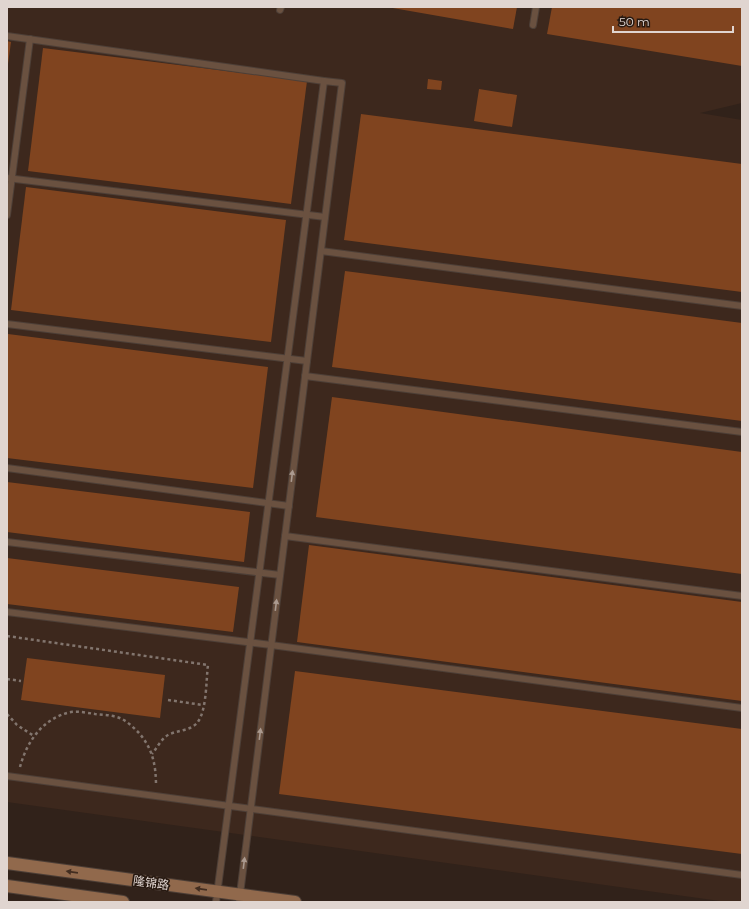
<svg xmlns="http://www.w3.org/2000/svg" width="749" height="909" font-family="Montserrat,'Noto Sans SC',sans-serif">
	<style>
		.built { fill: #3d281d }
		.building { fill: #80441f }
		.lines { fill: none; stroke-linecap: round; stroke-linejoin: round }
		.lane-casing { stroke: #4d3f37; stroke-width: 8 }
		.secondary-casing { stroke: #4d3f37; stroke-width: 14 }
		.path { stroke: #82756e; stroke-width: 2.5; stroke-dasharray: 3 3; stroke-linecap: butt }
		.lane { stroke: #6a5140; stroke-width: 6 }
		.secondary { stroke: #91694c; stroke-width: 12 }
		.oneway { fill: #ab9a8f }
		.oneway2 { fill: #422d20 }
		.labels { text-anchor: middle; stroke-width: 3.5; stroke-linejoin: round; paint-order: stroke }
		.street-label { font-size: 12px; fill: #e0d5d0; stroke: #271911 }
	</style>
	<rect width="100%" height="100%" fill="#31221a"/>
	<path class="built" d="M7 7H742V103L700 113 742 120V902H727L7 802Z"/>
	<g class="building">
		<path d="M387 7H517L513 29Z"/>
		<path d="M552 7H742V66L547 34Z"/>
		<path d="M7 41 11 42 8 64H7Z"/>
		<path d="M43 48 307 81 291 204 28 171Z"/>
		<path d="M428 79 442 81 441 90 427 89Z"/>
		<path d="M479 89 517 95 512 127 474 121Z"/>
		<path d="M361 114 742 164V292L344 240Z"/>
		<path d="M26 187 286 220 271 342 11 310Z"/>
		<path d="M345 271 742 323V421L332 367Z"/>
		<path d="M8 334 268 367 253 488 7 458V343Z"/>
		<path d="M332 397 742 452V574L316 517Z"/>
		<path d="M7 482 250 512 244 562 7 532Z"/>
		<path d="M309 545 742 602V701L297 642Z"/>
		<path d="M7 558 239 587 233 632 7 604Z"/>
		<path d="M27 658 165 675 160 718 21 700Z"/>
		<path d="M295 671 742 729V854L279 794Z"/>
	</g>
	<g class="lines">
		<g class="lane-casing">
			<g id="lane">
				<path d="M280 10 281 7"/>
				<path d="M533 25 536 7"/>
				<path d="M7 36 324 81"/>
				<path d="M7 178 325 217"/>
				<path d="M7 215 30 39"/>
				<path d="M321 251 742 306"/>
				<path d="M7 324 307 361"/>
				<path d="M305 376 742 432"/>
				<path d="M7 468 289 506"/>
				<path d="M285 536 742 596"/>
				<path d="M7 542 280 575"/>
				<path d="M7 612 271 645 742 708"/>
				<path d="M7 776 742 875"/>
				<path d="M216 902 324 81 342 83 239 902"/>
			</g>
		</g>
		<g class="secondary-casing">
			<g id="secondary">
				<path d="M7 863 295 902"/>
				<path d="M7 886 123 902"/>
			</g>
		</g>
		<g class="path">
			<path d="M7 636 208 665C206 680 207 711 197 723 190 731 177 730 168 735 161 739 157 748 152 754"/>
			<path d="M7 679 21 681"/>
			<path d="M168 700 203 705"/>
			<path d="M7 714 17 725 34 736"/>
			<path d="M20 767C27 741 43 718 71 712 79 711 88 713 95 714 104 715 114 715 122 719 128 722 134 728 139 733 153 749 156 766 156 786"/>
		</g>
		<use href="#lane" class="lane"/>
		<use href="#secondary" class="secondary"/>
	</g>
	<defs><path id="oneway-solid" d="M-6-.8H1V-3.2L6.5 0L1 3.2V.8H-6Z"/></defs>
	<g class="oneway">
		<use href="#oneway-solid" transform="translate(292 476) rotate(-83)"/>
		<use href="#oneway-solid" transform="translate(276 605) rotate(-83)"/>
		<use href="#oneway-solid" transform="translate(260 734) rotate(-83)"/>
		<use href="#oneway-solid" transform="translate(244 863) rotate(-83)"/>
	</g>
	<g class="oneway2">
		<use href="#oneway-solid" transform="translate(72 872) rotate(-172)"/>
		<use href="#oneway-solid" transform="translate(201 889) rotate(-172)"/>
	</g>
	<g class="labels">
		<g class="street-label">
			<text transform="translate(151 883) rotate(8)" y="4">隆锦路</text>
		</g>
	</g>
	<rect width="749" height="909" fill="none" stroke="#e0d5d0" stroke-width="16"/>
	<path d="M613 26v6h120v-6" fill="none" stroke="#e0d5d0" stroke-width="2"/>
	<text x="619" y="26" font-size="12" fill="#e0d5d0" stroke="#271911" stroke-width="3" paint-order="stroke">50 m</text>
</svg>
